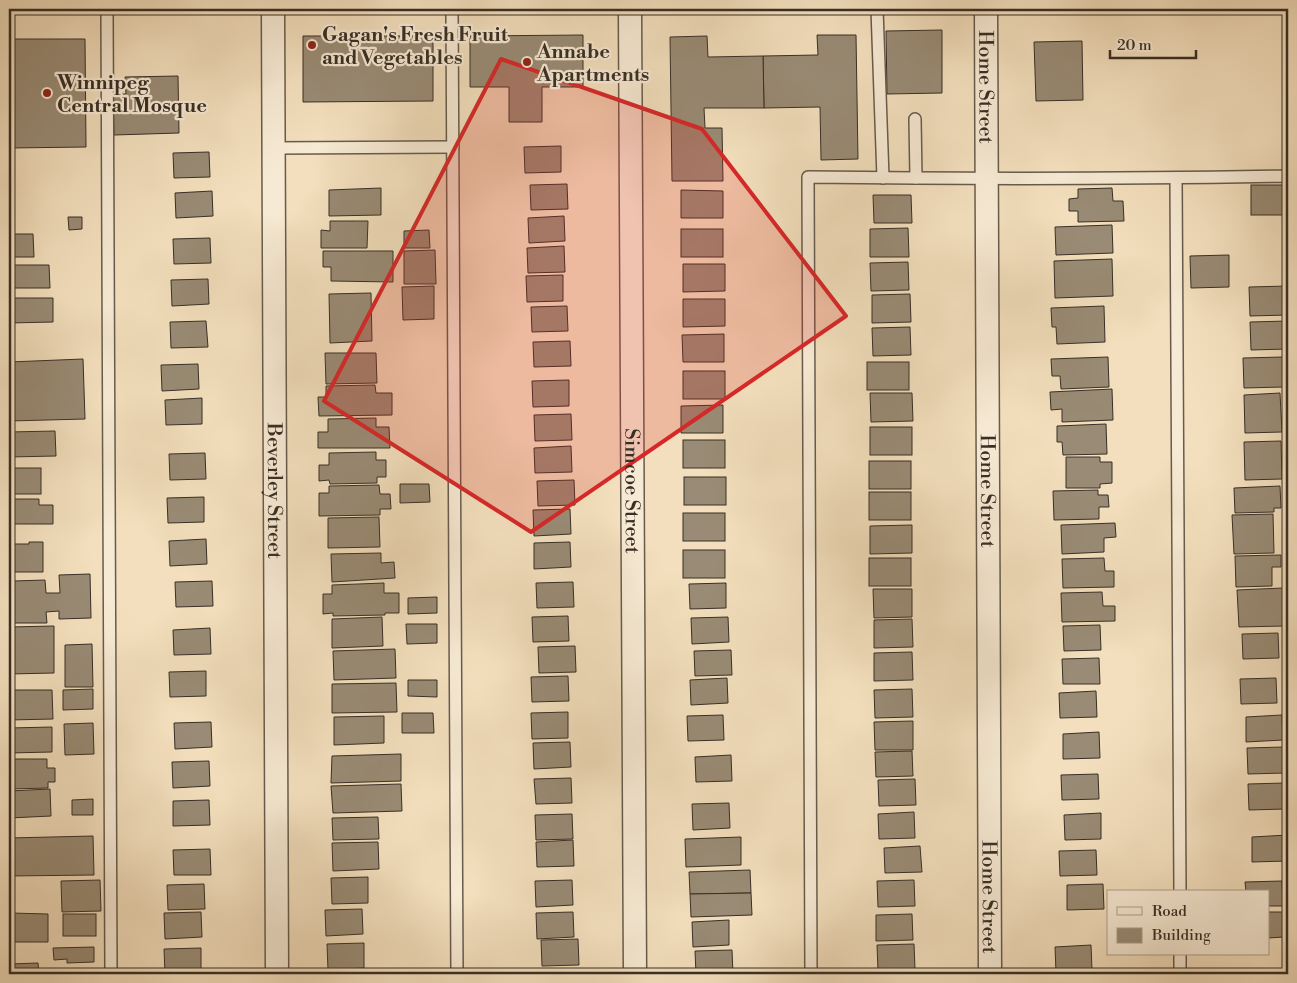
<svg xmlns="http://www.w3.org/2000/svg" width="1297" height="983" font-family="'Libre Bodoni',serif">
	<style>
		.building { fill: #998b75; stroke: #382f26 }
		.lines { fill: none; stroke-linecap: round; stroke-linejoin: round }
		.service-casing { stroke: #675b4c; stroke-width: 14 }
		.minor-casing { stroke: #675b4c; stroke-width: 25 }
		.service { stroke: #f7ead4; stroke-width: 11 }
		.minor { stroke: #f7ead4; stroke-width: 22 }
		.marked { fill: #d62828; fill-opacity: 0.2; stroke: #d62828; stroke-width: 4; stroke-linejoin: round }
		.poi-dot { fill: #8f2418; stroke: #f7ead4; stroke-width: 2 }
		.labels { text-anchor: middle; stroke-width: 4.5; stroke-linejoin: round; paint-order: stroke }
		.poi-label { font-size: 20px; font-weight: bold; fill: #382f26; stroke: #f7ead4; text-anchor: start }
		.street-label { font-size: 20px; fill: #382f26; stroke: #f7ead4 }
	</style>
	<rect width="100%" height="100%" fill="#f3dfbd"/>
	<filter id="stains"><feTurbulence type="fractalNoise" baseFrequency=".004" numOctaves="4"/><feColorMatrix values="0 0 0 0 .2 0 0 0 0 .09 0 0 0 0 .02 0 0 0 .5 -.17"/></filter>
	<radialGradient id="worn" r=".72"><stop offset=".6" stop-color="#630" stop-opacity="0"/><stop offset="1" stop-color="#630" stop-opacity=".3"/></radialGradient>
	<g class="building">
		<path d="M942 30V93L887 94 886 31Z"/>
		<path d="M583 35V87H542V122H509V87H470V36Z"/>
		<path d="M817 35H856L858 159 821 160 820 107 764 108 763 56 818 55Z"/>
		<path d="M303 36H433V101L303 102Z"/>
		<path d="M707 36 708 57 763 56 764 108H704L705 128H722L723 181H672L670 37Z"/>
		<path d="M9 39H85L86 147 9 148Z"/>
		<path d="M1082 41 1083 100 1036 101 1034 42Z"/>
		<path d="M178 76 179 133 114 135 113 94H126L125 77Z"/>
		<path d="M561 146V172L525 173 524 147Z"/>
		<path d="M209 152 210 177 174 178 173 153Z"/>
		<path d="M567 184 568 209 531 210 530 185Z"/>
		<rect x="1251" y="185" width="37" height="30"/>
		<path d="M381 188V215L329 216V190Z"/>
		<path d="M1112 188 1113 201H1123L1124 221 1078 222V211H1069V199L1078 198V189Z"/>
		<path d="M681 190 723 191V218H681Z"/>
		<path d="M212 191 213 216 176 218 175 193Z"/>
		<path d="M873 195H911L912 223H874Z"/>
		<path d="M564 216 565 241 529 243 528 218Z"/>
		<path d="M68 217H82V229L69 230Z"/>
		<path d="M330 221H368L367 248H321V230L330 231Z"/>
		<path d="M1112 225 1113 253 1056 255 1055 227Z"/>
		<path d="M908 228 909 257H870V229Z"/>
		<rect x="681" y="229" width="42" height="28"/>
		<path d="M429 230 430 248H404V231Z"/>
		<path d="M9 234H33L34 257H9Z"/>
		<path d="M210 238 211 263 174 264 173 239Z"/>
		<path d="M564 246 565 272 528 273 527 248Z"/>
		<path d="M435 250 436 284H404V251Z"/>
		<path d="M323 251H393V282L331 281V267H323Z"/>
		<path d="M1229 255V287L1191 288 1190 256Z"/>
		<path d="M1112 259 1113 296 1055 298 1054 261Z"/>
		<path d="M908 262 909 290 871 291 870 263Z"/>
		<path d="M683 264H725V291L683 292Z"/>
		<path d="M9 265H49L50 288H9Z"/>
		<path d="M563 275V301L527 302 526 276Z"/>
		<path d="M208 279 209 304 172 306 171 280Z"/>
		<path d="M434 286V319L403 320 402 287Z"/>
		<path d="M1288 286V315L1250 316 1249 287Z"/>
		<path d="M371 293 372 341 330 343 329 294Z"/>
		<path d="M910 294 911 322 872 323V295Z"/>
		<path d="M9 298H53V322L9 323Z"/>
		<path d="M683 299H725V326L683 327Z"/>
		<path d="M567 306 568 331 532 332 531 307Z"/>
		<path d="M1104 306 1105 342 1057 344 1056 327H1052L1051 308Z"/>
		<path d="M206 321 208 347 171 348 170 322Z"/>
		<path d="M1288 321V349L1251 350 1250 322Z"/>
		<path d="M910 327 911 355 873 356 872 328Z"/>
		<path d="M724 334V362H683L682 335Z"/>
		<path d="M570 341 571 366 534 367 533 342Z"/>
		<path d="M325 353H376L377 383 326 384Z"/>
		<path d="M1108 357 1109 387 1061 389 1060 376H1052L1051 359Z"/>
		<path d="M1283 357 1284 387 1244 388 1243 358Z"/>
		<path d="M83 359 85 419 9 421V362Z"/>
		<rect x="867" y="362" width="42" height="28"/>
		<path d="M198 364 199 389 162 391 161 365Z"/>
		<rect x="683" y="371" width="42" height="28"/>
		<path d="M569 380V406L533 407 532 381Z"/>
		<path d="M375 385 376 393H392V415L319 416 318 397H326V386Z"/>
		<path d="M1112 389 1113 420 1062 422V409L1051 410 1050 392Z"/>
		<path d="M870 393H912L913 421 871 422Z"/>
		<path d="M1280 393 1282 432 1245 433 1244 395Z"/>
		<path d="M202 398V424L166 425 165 400Z"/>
		<path d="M723 405V433H681V406Z"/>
		<path d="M571 414 572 440 535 441 534 415Z"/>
		<path d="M376 418V427H389L390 448H318V432H328V419Z"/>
		<path d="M1106 424 1107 454 1063 455 1062 442H1057V426Z"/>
		<rect x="870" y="427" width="42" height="28"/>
		<path d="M55 431 56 456 9 457V432Z"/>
		<rect x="683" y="440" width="42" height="28"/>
		<path d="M1281 441 1282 479 1245 480 1244 442Z"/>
		<path d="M571 446 572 472 535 473 534 448Z"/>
		<path d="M376 452V460H386V477H377V483L330 484 329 480 319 481V465H329V453Z"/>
		<path d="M205 453 206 479 170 480 169 454Z"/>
		<path d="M1066 457H1100V462H1112V483L1100 484V488H1066Z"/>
		<rect x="869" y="461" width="42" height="28"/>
		<rect x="9" y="468" width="32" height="26"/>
		<rect x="684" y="477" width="42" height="28"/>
		<path d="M574 480 575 505 538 506 537 481Z"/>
		<path d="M400 484H429L430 502 400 503Z"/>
		<path d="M379 485 380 494H390L391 509H380V515L319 516V493H329V486Z"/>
		<path d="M1280 486 1281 508H1274V512L1235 513 1234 488Z"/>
		<path d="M1098 490V495H1108L1109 507H1099V519L1054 520 1053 491Z"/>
		<rect x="869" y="492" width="42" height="28"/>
		<path d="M204 497V522L168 523 167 498Z"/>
		<path d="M9 499H39V505H53V524H9Z"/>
		<path d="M570 509 571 534 534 536 533 510Z"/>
		<rect x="683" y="513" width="42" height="28"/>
		<path d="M1273 514 1274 553 1234 554 1232 515Z"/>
		<path d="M379 517 380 547 328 548V518Z"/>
		<path d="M1115 523 1116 537 1104 538V552L1062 554 1061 525Z"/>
		<path d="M912 525V553L870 554V526Z"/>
		<path d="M206 539 207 564 170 566 169 541Z"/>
		<path d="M29 542H43V572H9V544H29Z"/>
		<path d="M570 542 571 567 534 569V543Z"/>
		<rect x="683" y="550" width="42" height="28"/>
		<path d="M381 553V563L394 562 395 578 332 582 331 554Z"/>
		<path d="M1281 555V567H1272V586L1236 587 1235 556Z"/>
		<rect x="869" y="558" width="42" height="28"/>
		<path d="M1104 558 1105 571H1114V587L1063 588 1062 559Z"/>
		<path d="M90 574 91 618 59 619V611L46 612 47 623H9V592H14V581L45 580 46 593H60L59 575Z"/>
		<path d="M212 581 213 606 176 607 175 582Z"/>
		<path d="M573 582 574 607 537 608 536 583Z"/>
		<path d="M384 583V593H399V613H385V615L333 616V613L323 614V594H332V585Z"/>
		<path d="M726 583V608L690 609 689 584Z"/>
		<path d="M1283 588 1285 626 1239 627 1237 590Z"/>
		<path d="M873 589H912V617L874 618Z"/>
		<path d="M1102 592 1103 606H1115V621L1062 622 1061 593Z"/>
		<path d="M437 597V613L408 614V598Z"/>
		<path d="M568 616 569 641 533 642 532 617Z"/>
		<path d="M382 617 383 646 332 648V619Z"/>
		<path d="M728 617 729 642 692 644 691 618Z"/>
		<path d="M912 619 913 647 874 648V620Z"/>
		<path d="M406 624H437V643L407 644Z"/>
		<path d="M1100 625 1101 650 1064 651 1063 626Z"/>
		<path d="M54 626V673L9 674V627Z"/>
		<path d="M210 628 211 654 174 655 173 630Z"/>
		<path d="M1278 633 1279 658 1243 659 1242 634Z"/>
		<path d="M92 644 93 687H65V645Z"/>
		<path d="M575 646 576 672 539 673 538 647Z"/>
		<path d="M395 649 396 678 334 680 333 651Z"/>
		<path d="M731 650 732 675 695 676 694 651Z"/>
		<path d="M912 652 913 680 874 681V653Z"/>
		<path d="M1099 658 1100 684H1063L1062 659Z"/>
		<path d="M206 671V696L170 697 169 672Z"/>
		<path d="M568 676 569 701 532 702 531 677Z"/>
		<path d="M727 678 728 703 691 705 690 680Z"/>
		<path d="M1276 678 1277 703 1241 704 1240 679Z"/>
		<path d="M408 680H437V697L408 696Z"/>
		<path d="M396 683 397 712 332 713V684Z"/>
		<path d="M93 689V709L63 710V690Z"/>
		<path d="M912 689 913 717 875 718 874 690Z"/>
		<path d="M9 690H52L53 719 9 720Z"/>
		<path d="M1096 691 1097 717 1060 718 1059 693Z"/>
		<path d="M568 712V738L532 739 531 713Z"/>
		<path d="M402 713H433L434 733H402Z"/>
		<path d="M723 715 724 740 688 741 687 716Z"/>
		<path d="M1282 715 1283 740 1246 742V717Z"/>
		<path d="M384 716V743L334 745V717Z"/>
		<path d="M913 721V750H875L874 722Z"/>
		<path d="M211 722 212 747 175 749 174 723Z"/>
		<path d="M93 723 94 754 65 755 64 724Z"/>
		<path d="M52 727V752L9 753V728Z"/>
		<path d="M1099 732 1100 758 1063 759V734Z"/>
		<path d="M570 742 571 767 534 769 533 743Z"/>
		<path d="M1284 747 1285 773 1248 774 1247 748Z"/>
		<path d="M912 751 913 776 876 777 875 752Z"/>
		<path d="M401 754V781L331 783 332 756Z"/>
		<path d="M731 755 732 781 696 782 695 757Z"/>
		<path d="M9 759H47V768H55V782H48V788L10 789Z"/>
		<path d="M209 761 210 786 173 788 172 762Z"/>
		<path d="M1098 774 1099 799 1062 800 1061 775Z"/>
		<path d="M571 778 572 803 536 804 534 779Z"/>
		<path d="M915 779 916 805 879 806 878 780Z"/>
		<path d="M1285 783 1286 809 1249 810 1248 784Z"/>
		<path d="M401 784 402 811 333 813 331 786Z"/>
		<path d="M50 789 51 816 9 818V791Z"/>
		<path d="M93 799V815H72V800Z"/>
		<path d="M209 800 210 825 173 826V801Z"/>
		<path d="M729 803 730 828 693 830 692 804Z"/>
		<path d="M914 812 915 838 879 839 878 814Z"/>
		<path d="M1101 813V839L1065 840 1064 815Z"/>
		<path d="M572 814 573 839 536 840 535 815Z"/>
		<path d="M378 817 379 839 333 840 332 818Z"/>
		<path d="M1288 835V861L1252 862V837Z"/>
		<path d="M93 836 94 875 9 876V838Z"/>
		<path d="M741 837V865L686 867 685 839Z"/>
		<path d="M573 840 574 866 537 867 536 842Z"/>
		<path d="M378 842 379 869 333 871 332 843Z"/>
		<path d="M920 846 922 872 885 873 884 848Z"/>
		<path d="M210 849 211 875H174L173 850Z"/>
		<path d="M1096 850 1097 875 1060 876 1059 851Z"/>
		<path d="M750 870 751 893 690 894 689 872Z"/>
		<path d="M368 877V903L332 904 331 878Z"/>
		<path d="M100 880 101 911 62 912 61 881Z"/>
		<path d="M572 880 573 905 536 907 535 881Z"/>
		<path d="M914 880 915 906 878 907 877 881Z"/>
		<path d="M1282 881 1283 906H1268V892H1246L1245 882Z"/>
		<path d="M204 884 205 909 168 910 167 885Z"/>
		<path d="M1103 884 1104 909 1067 910V885Z"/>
		<path d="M751 893 752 915 691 917 690 894Z"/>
		<path d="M362 909 363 934 326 936 325 910Z"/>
		<path d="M201 912 202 937 165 939 164 913Z"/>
		<path d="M573 912 574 937 537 939 536 913Z"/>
		<path d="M1268 912H1284V937L1268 938Z"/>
		<path d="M11 913 48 914V942H11Z"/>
		<rect x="63" y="914" width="33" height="22"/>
		<path d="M912 914 913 940 876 941V915Z"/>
		<path d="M729 920V945L693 947 692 922Z"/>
		<path d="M578 939 579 965 542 966 541 940Z"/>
		<path d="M364 943V968L328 970 327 944Z"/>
		<path d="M914 944 915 969 878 971 877 945Z"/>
		<path d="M1091 945 1092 970 1056 972 1055 947Z"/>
		<path d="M94 947V962L67 963V959L54 960 53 948Z"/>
		<path d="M201 948V973L165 974 164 949Z"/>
		<path d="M732 950 733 974H696L695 951Z"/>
		<path d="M38 963 39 973 48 972V974H9V964Z"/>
	</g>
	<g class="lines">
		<g class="service-casing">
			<g id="service">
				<path d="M107 9 111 974"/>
				<path d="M452 9 457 974"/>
				<path d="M877 9 883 178"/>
				<path d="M915 119 916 178"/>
				<path d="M273 148 453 147"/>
				<path d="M1176 178 1180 892"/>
				<path d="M1180 954V974"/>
				<path d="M811 974 808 177C968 179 1128 179 1288 176"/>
			</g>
		</g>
		<g class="minor-casing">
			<g id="minor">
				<path id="s1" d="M273 9 277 974"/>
				<path id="s2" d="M630 9 635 974"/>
				<path id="s3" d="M986 9 990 974"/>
			</g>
		</g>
		<use href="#service" class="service"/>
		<use href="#minor" class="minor"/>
	</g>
	<path class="marked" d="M501 59 702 129 846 316 531 532 324 401Z"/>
	<g class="poi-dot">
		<circle cx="312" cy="45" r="5"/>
		<circle cx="527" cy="62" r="5"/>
		<circle cx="47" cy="93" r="5"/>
	</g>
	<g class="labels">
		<g class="poi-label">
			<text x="322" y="41">Gagan's Fresh Fruit<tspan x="322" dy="23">and Vegetables</tspan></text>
			<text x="537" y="58">Annabe<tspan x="537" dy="23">Apartments</tspan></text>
			<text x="57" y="89">Winnipeg<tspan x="57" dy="23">Central Mosque</tspan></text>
		</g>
		<g class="street-label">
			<text dy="7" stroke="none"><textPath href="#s3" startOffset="78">Home Street</textPath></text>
			<text dy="7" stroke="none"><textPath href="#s2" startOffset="482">Simcoe Street</textPath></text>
			<text dy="7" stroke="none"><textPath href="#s3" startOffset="482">Home Street</textPath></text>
			<text dy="7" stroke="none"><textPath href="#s1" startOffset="482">Beverley Street</textPath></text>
			<text dy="7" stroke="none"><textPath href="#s3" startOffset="888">Home Street</textPath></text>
		</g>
	</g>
	<rect width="1297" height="983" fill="none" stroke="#f3dfbd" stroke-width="30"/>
	<rect x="10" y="10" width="1277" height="963" fill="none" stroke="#382f26" stroke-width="2.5"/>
	<rect x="15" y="15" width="1267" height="953" fill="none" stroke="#382f26"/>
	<rect x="1107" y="890" width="162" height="65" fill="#f7ead4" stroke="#ab9f8e"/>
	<rect x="1117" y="907" width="25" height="8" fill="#f7ead4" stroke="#ab9f8e"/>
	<text x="1152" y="916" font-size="15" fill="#382f26">Road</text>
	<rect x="1117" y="928" width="25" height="15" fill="#998b75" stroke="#ab9f8e"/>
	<text x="1152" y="940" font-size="15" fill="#382f26">Building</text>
	<path d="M1110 50v8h86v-8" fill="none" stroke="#382f26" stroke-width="2.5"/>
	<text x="1117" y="50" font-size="15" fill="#382f26" stroke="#f7ead4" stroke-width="4" paint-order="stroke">20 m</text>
	<rect width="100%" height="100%" filter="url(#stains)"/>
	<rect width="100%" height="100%" fill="url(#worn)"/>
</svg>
